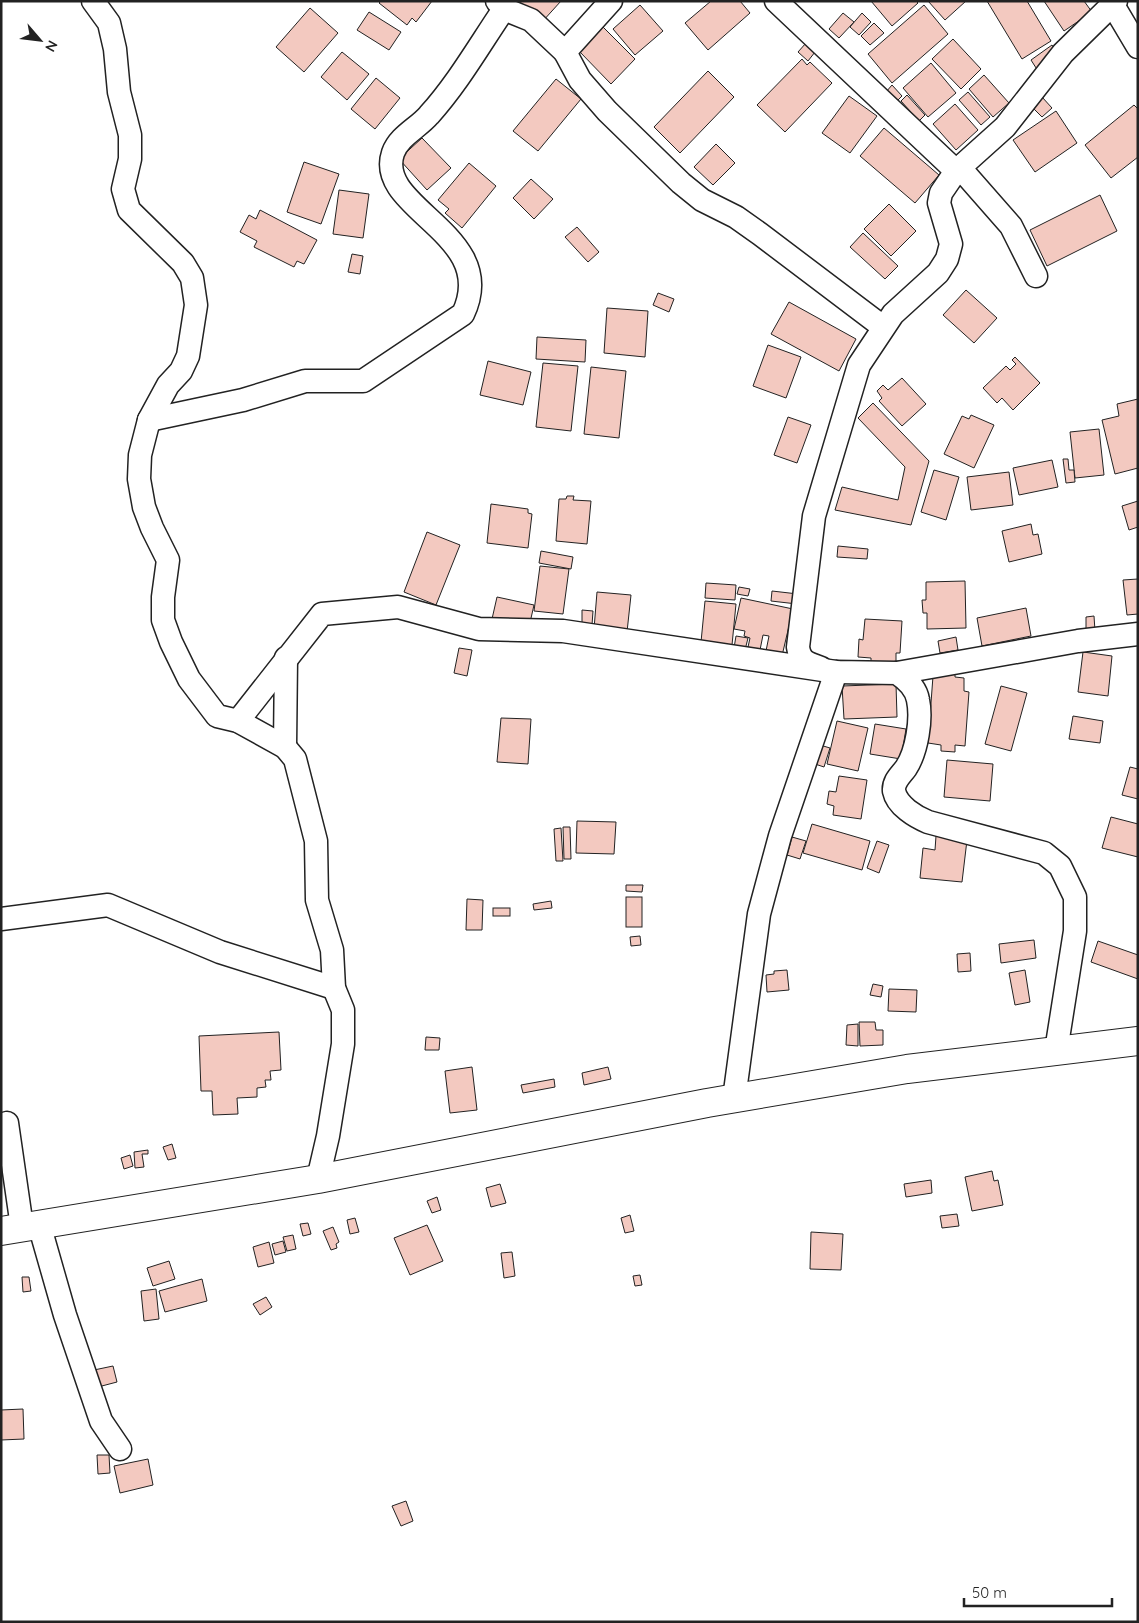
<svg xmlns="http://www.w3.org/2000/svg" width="1139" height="1623" font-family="Quicksand,sans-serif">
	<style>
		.building { fill: #f3c9c0; stroke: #222 }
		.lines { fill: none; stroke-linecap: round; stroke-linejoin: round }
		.minor-casing { stroke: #222; stroke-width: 25 }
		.major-casing { stroke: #222; stroke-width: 30 }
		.minor { stroke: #fff; stroke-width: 22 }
		.major { stroke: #fff; stroke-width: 28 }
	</style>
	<rect width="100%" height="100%" fill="#fff"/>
	<g class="building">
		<path d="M381 1H432L416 22 412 18 407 25 379 3Z"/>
		<path d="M519 1H561L542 22Z"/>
		<path d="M711 1H740L750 13 708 50 685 23Z"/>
		<path d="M871 1H916L918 3 892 26Z"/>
		<path d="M928 1H966L945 20Z"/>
		<path d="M987 1H1027L1051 41 1022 59Z"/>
		<path d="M1044 1H1084L1092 12 1064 31Z"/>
		<path d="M640 5 663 31 635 55 613 29Z"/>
		<path d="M924 5 948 34 892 83 868 54Z"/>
		<path d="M310 8 338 33 304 72 276 47Z"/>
		<path d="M369 12 401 32 389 50 357 30Z"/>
		<path d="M843 13 854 22 839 38 829 29Z"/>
		<path d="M862 13 871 22 859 35 850 27Z"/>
		<path d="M874 23 884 33 870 45 861 36Z"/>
		<path d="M603 27 635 59 611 84 579 51Z"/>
		<path d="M953 39 981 69 961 89 932 59Z"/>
		<path d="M806 43 815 52 808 61 798 52Z"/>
		<path d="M1052 45 1059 56 1038 71 1031 60Z"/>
		<path d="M342 52 369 74 347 100 321 77Z"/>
		<path d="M802 59 807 65 810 62 832 83 785 132 757 105Z"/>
		<path d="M931 63 956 93 928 117 903 88Z"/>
		<path d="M708 71 734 97 680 153 654 127Z"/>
		<path d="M984 75 1009 103 993 117 969 89Z"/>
		<path d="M376 78 400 98 375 129 351 109Z"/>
		<path d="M556 79 581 99 538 151 513 131Z"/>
		<path d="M892 85 902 96 896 102 886 92Z"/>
		<path d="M968 92 990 117 981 125 959 100Z"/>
		<path d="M907 95 925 115 919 121 901 101Z"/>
		<path d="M849 96 877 116 850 153 822 133Z"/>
		<path d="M1042 97 1052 108 1042 117 1031 106Z"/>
		<path d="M955 104 978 130 956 150 933 124Z"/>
		<path d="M1134 105 1138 109V157L1111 178 1085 145Z"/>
		<path d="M1056 111 1077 143 1035 172 1013 140Z"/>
		<path d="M884 128 939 175 915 203 860 156Z"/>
		<path d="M422 138 451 168 427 190 399 159Z"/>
		<path d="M716 144 735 163 713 185 694 167Z"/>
		<path d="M304 162 339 174 321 224 287 212Z"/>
		<path d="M469 163 496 186 462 228 445 213 449 209 438 200Z"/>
		<path d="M531 179 553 199 534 219 513 198Z"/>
		<path d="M339 190 369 194 363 238 333 234Z"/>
		<path d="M1100 195 1117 231 1047 266 1030 230Z"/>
		<path d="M889 204 916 231 891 256 864 229Z"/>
		<path d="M260 210 317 240 304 264 297 261 294 267 254 247 257 241 240 232 249 215 256 219Z"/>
		<path d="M577 227 599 252 588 262 565 237Z"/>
		<path d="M863 233 898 266 885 279 850 247Z"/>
		<path d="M352 254 363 256 360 274 348 272Z"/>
		<path d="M966 290 997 318 974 343 943 315Z"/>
		<path d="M658 293 674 299 669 312 653 305Z"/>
		<path d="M789 302 856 339 839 371 771 334Z"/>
		<path d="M607 308 648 311 645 357 604 353Z"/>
		<path d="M537 337 586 340 585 362 536 359Z"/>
		<path d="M768 345 801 357 786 398 753 386Z"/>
		<path d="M1015 357 1040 383 1013 410 1002 398 997 403 983 388 1006 366 1010 370 1016 364 1012 360Z"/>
		<path d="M488 361 531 372 523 405 480 395Z"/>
		<path d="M543 363 578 366 571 431 536 427Z"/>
		<path d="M591 367 626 371 619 438 584 434Z"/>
		<path d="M902 378 926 404 902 426 879 401 882 398 877 391 883 385 888 390Z"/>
		<path d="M1138 399V468L1115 474 1102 420 1119 416 1117 404Z"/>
		<path d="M873 403 929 461 911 525 835 510 842 487 898 500 905 467 858 418Z"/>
		<path d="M971 415 994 425 974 468 944 454 962 416 969 419Z"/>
		<path d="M788 417 811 425 797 463 774 455Z"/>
		<path d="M1099 429 1104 475 1075 478 1070 432Z"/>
		<path d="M1063 459H1068L1069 470H1074L1075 482 1066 483Z"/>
		<path d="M1052 460 1058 487 1019 495 1013 468Z"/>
		<path d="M934 470 959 477 946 520 921 512Z"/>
		<path d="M1009 472 1013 505 971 510 967 477Z"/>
		<path d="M567 496H574L573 500 591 501 587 544 556 541 559 499H566Z"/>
		<path d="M1138 501V527L1129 530 1122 506Z"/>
		<path d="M491 504 528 509V513L532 514 528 548 487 543Z"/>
		<path d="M1031 524 1033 535 1038 534 1042 554 1009 562 1002 531Z"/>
		<path d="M427 532 460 545 436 605 404 592Z"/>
		<path d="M838 546 868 549 867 559 837 557Z"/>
		<path d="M541 551 573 557 571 569 539 563Z"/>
		<path d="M540 566 569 569 563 614 534 611Z"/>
		<path d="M1138 579V614L1127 615 1123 580Z"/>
		<path d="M965 581 966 628 927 629V613H923L922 600H926V582Z"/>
		<path d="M706 583 736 585 735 600 705 598Z"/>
		<path d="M739 587 750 589 748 596 737 594Z"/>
		<path d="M772 591 798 594 797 604 771 601Z"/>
		<path d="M597 592 631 595 627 632 594 629Z"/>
		<path d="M497 597 534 605 529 627 492 619Z"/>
		<path d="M741 598 793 609 781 660 765 656 769 636 763 635 760 650 748 647 750 638 744 636 745 631 734 629Z"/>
		<path d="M705 601 736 604 732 645 701 642Z"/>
		<path d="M1026 608 1031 636 982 646 977 618Z"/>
		<path d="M582 610 593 611 592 625H582Z"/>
		<path d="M1094 616 1095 631 1086 632V617Z"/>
		<path d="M865 619 902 621 900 653H896V663L871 662V658L858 657 859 639 863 640Z"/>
		<path d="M736 636 748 638 745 650 734 648Z"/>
		<path d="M956 637 958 650 940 653 938 641Z"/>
		<path d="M459 648 472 650 467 676 454 673Z"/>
		<path d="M1083 652 1112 656 1108 696 1078 692Z"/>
		<path d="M955 672V677L964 678V691L969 692 965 746 955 745V752L941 751V745L928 743 933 676Z"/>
		<path d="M896 684 897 717 844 719 842 686Z"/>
		<path d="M1001 686 1027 693 1011 751 985 744Z"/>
		<path d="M1073 716 1103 721 1100 743 1069 739Z"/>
		<path d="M501 718 531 719 528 764 497 762Z"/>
		<path d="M837 721 868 728 858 771 827 764Z"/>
		<path d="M875 724 906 729 901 759 870 754Z"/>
		<path d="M820 745 830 748 824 767 815 764Z"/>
		<path d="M947 760 993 764 990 801 944 797Z"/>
		<path d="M1130 767 1138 769V799L1122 795Z"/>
		<path d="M839 776 867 780 861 819 833 815 834 806 827 804 829 791 836 792Z"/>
		<path d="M1111 817 1138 824V857L1102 848Z"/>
		<path d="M577 821 616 822 614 854 576 853Z"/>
		<path d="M812 824 870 841 862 870 803 853Z"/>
		<path d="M563 827H570L571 859H564Z"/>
		<path d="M561 828 563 861H556L554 829Z"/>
		<path d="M936 836 967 840 962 882 920 878 923 848 935 850Z"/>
		<path d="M792 837 806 841 800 859 787 855Z"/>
		<path d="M877 841 889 845 879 873 867 868Z"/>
		<path d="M626 885H643L642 892 626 891Z"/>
		<rect x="626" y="897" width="16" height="30"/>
		<path d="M467 899 483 900 482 930H466Z"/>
		<path d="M551 901 552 908 534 910 533 904Z"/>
		<rect x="493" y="908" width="17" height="8"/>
		<path d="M640 936 641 945 631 946 630 937Z"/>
		<path d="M1034 940 1036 958 1001 963 999 944Z"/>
		<path d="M1098 941 1138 955V979L1091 962Z"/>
		<path d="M970 953 971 971 958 972 957 954Z"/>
		<path d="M787 970 789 990 767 992 766 975 774 974V971Z"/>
		<path d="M1025 970 1030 1002 1015 1005 1009 973Z"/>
		<path d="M873 984 883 986 881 997 870 995Z"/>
		<path d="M889 989 917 990 916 1012 888 1011Z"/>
		<path d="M859 1022H875L876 1030H883V1045L860 1046Z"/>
		<path d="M858 1024V1046L846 1045 847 1025Z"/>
		<path d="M279 1032 281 1070 270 1071 271 1080H265L266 1087 257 1088V1097L237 1098 238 1114 213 1115 212 1091H201L199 1036Z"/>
		<path d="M426 1037 440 1038 439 1050H425Z"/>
		<path d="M472 1067 477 1110 450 1113 445 1071Z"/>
		<path d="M608 1067 611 1079 584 1085 582 1073Z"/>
		<path d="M554 1079 555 1087 523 1093 521 1085Z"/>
		<path d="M172 1144 176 1158 168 1160 163 1147Z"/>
		<path d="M148 1150V1154H142L144 1167 135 1168 134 1152Z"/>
		<path d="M130 1155 133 1166 124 1169 121 1158Z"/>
		<path d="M992 1171 994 1181 998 1180 1003 1205 972 1211 965 1177Z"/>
		<path d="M931 1180 932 1193 906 1197 904 1184Z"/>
		<path d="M500 1184 506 1203 491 1207 486 1188Z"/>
		<path d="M437 1197 441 1210 432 1213 427 1201Z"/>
		<path d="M957 1214 959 1226 942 1228 940 1216Z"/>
		<path d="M630 1215 634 1231 625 1233 621 1218Z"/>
		<path d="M355 1218 359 1232 350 1234 347 1220Z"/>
		<path d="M308 1223 311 1234 303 1236 300 1224Z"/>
		<path d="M427 1225 443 1261 410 1275 394 1238Z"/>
		<path d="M333 1227 339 1242 336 1244 337 1248 331 1250 323 1231Z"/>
		<path d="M811 1232 843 1234 841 1270 810 1269Z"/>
		<path d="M293 1235 296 1249 287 1251 283 1237Z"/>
		<path d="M283 1241 286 1252 275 1255 272 1244Z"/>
		<path d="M269 1242 274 1263 258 1267 253 1247Z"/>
		<path d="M512 1252 515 1276 504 1278 501 1253Z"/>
		<path d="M169 1261 175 1279 153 1286 147 1268Z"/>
		<path d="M640 1275 642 1285 635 1286 633 1276Z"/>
		<path d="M22 1277H29L31 1291 23 1292Z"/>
		<path d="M202 1279 207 1301 165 1312 159 1291Z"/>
		<path d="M156 1289 159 1319 144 1321 141 1291Z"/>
		<path d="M266 1297 272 1307 260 1315 253 1304Z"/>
		<path d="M113 1366 117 1382 98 1387 94 1370Z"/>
		<path d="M23 1409 24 1439 1 1440V1410Z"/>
		<path d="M97 1455H109L110 1473 98 1474Z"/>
		<path d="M148 1459 153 1485 120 1493 114 1466Z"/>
		<path d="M406 1501 413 1521 401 1526 392 1506Z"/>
	</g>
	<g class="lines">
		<g class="minor-casing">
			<g id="minor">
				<path d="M93 1 109 23 115 49 119 92 130 135V159L123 189 129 210 183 263 192 278 196 305 188 356 181 371 168 385 149 420 140 455 139 479 144 507 152 528 168 560 163 597V620L171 642 189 679 217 716 238 721 285 747 295 759 316 841 317 900 332 950 334 988 343 1010V1044L328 1136 318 1179"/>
				<path d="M497 1 504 9 531 20 565 52 611 1"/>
				<path d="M776 1 956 171 1005 127 1063 53 1116 1"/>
				<path d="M1113 5 1138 47"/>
				<path d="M565 52 580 80 607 111 681 183 702 200 736 217 760 234 883 327"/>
				<path d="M961 169 1011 226 1036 276"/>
				<path d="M149 420 243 400 305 381H363L463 314C501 234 374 209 393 153 399 136 418 128 429 115 458 83 480 44 504 9"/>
				<path d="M821 668C808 663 800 662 798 647L814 516 859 365 893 314 938 273 947 259 951 244 939 203 941 193 956 171"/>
				<path d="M897 673 1078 641 1138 634"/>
				<path d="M238 721 322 614 398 607 479 629 563 631 836 672 897 673C906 679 916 688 918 700 922 719 917 751 906 768 901 775 893 781 894 791 897 806 916 817 928 822L1044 853 1060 866 1075 897V931L1056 1051"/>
				<path d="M285 747 286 658"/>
				<path d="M1 919 108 905 220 952 334 988"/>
				<path d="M734 1099 759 914 780 836 836 672"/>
				<path d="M7 1123 22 1227"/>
				<path d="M39 1224 65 1315 101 1421 120 1449"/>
			</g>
		</g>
		<g class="major-casing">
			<path id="major" d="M1 1231 318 1179 707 1103 907 1069 1138 1041"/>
		</g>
		<use href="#minor" class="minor"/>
		<use href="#major" class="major"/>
	</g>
	<rect width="1139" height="1623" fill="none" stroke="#222222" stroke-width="5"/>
	<g transform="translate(40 40) rotate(118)" stroke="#ffffff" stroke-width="4" paint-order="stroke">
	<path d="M0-4L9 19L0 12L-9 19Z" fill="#222222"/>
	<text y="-8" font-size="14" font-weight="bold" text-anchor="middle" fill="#222222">N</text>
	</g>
	<path d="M964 1598v8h148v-8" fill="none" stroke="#222222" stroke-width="2.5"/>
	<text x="972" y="1598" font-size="15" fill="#222222" stroke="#ffffff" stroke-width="4" paint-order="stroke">50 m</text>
</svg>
